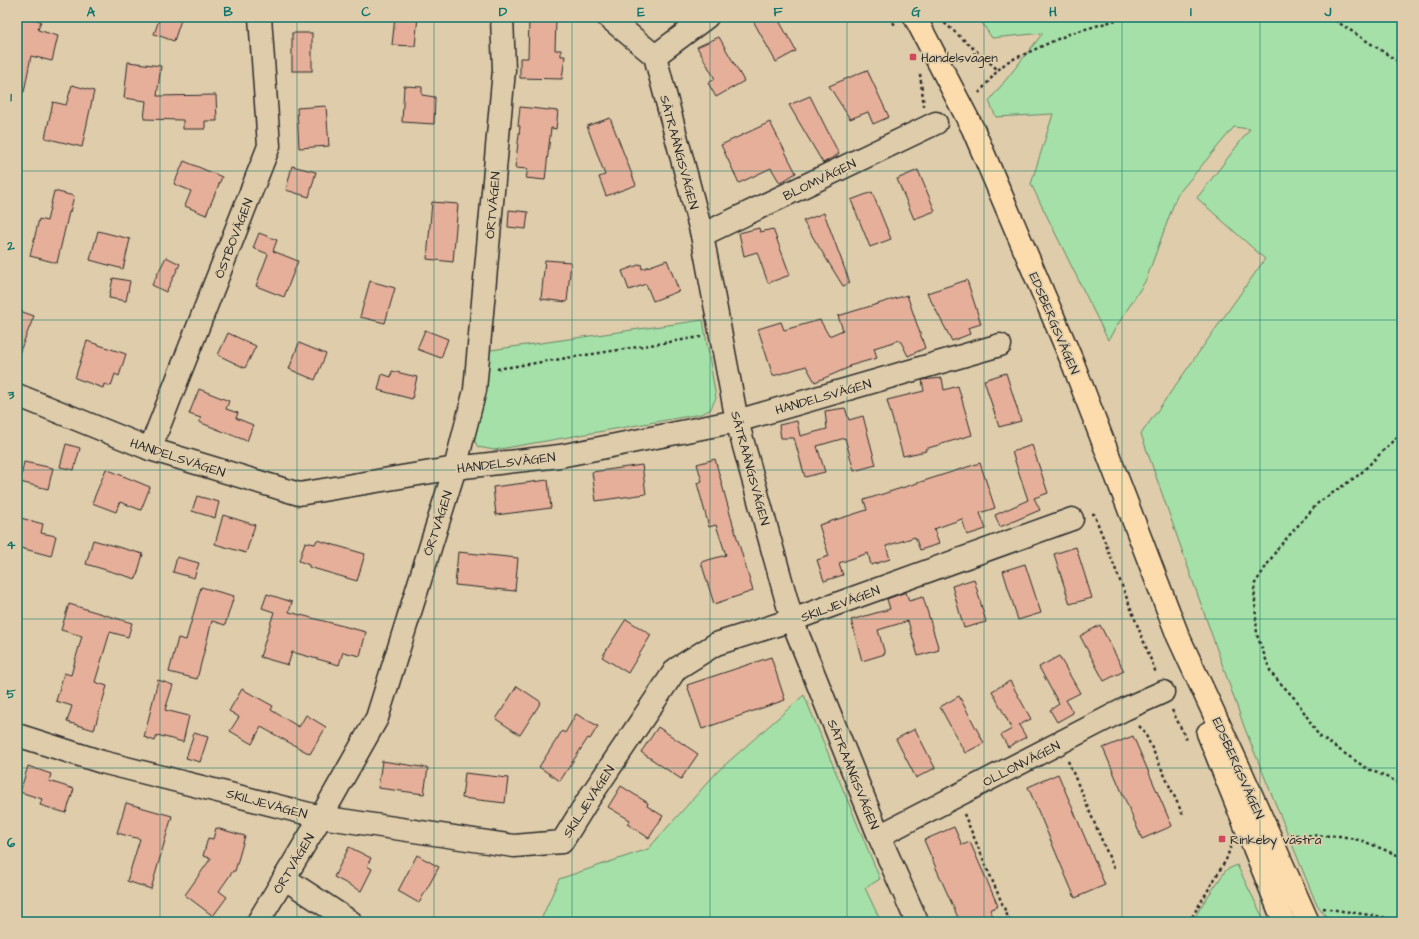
<svg xmlns="http://www.w3.org/2000/svg" width="1419" height="939" font-family="'Architects Daughter',sans-serif">
	<style>
		.green { fill: #a4e0a7; stroke: #688669 }
		.building { fill: #e5af99; stroke: #2b2b2b }
		.lines { fill: none; stroke-linecap: round; stroke-linejoin: round }
		.minor-casing { stroke: #2b2b2b; stroke-width: 25 }
		.major-casing { stroke: #2b2b2b; stroke-width: 25 }
		.path { stroke: #2b2b2b; stroke-width: 2.5; stroke-dasharray: 3 3; stroke-linecap: butt }
		.minor { stroke: #deccaa; stroke-width: 22 }
		.major { stroke: #fcdcac; stroke-width: 22 }
		.grid { fill: none; stroke: #0f766e; stroke-width: 1; stroke-opacity: 0.55 }
		.poi-dot { fill: #d1495b; stroke: #deccaa; stroke-width: 1.5 }
		.labels { text-anchor: middle; stroke-width: 3.5; stroke-linejoin: round; paint-order: stroke }
		.poi-label { font-size: 13px; fill: #2b2b2b; stroke: #deccaa; text-anchor: start }
		.street-label { font-size: 13px; fill: #2b2b2b; stroke: #deccaa }
		.neatline { fill: none; stroke: #0f766e; stroke-width: 1.5 }
		.grid-label { font-size: 13px; text-anchor: middle; font-weight: bold; fill: #0f766e }
	</style>
	<rect width="100%" height="100%" fill="#deccaa"/>
	<filter id="ink" filterUnits="userSpaceOnUse"><feTurbulence type="fractalNoise" baseFrequency=".025" numOctaves="2"/><feDisplacementMap in="SourceGraphic" scale="8" xChannelSelector="R" yChannelSelector="G"/><feConvolveMatrix kernelMatrix="1 2 1 2 8 2 1 2 1" color-interpolation-filters="sRGB"/></filter>
	<g filter="url(#ink)">
		<g class="green">
			<path d="M978 17H1402V922H1330L1316 903 1245 729 1141 434 1265 259 1197 198 1250 129 1234 127 1177 195 1146 280 1108 340 1031 184 1053 114 996 117 989 101 1043 33 992 38Z"/>
			<path d="M703 320 716 398 710 410 701 414 494 450 478 447 473 438 484 351Z"/>
			<path d="M804 695 880 879 865 888 881 922H540L559 879 648 849 718 771Z"/>
			<path d="M1237 865 1265 922H1192L1202 905 1226 870Z"/>
		</g>
		<g class="building">
			<path d="M17 17H25L41 21 38 30 58 36 52 61 31 56 24 92 17 91Z"/>
			<path d="M160 17H182L174 41 154 34Z"/>
			<path d="M395 17H418L415 46 392 45Z"/>
			<path d="M751 17H777L796 51 776 62Z"/>
			<path d="M529 19H556L555 50H561V56H565L562 79 520 78V58H528Z"/>
			<rect x="292" y="33" width="20" height="38"/>
			<path d="M719 37 744 81 716 97 708 83 715 79 697 47Z"/>
			<path d="M128 62 161 66 157 96 216 95 217 121H205V129H183V120L144 119 146 101 124 98Z"/>
			<path d="M867 70 889 117 873 124 868 112 850 119 829 86Z"/>
			<path d="M72 85 94 91 82 147 45 138 53 102 66 105Z"/>
			<path d="M404 86 422 87V95L435 97 434 124 402 122Z"/>
			<path d="M810 96 839 154 823 163 789 105Z"/>
			<path d="M326 106 329 146 299 148 297 108Z"/>
			<path d="M520 107 558 111 556 129 551 128 545 180 526 178 528 169 515 168 520 126H518Z"/>
			<path d="M610 118 636 185 606 196 599 177 605 175 587 126Z"/>
			<path d="M770 122 796 173 780 183 771 168 739 183 721 145Z"/>
			<path d="M184 161 222 177 206 215 185 206 191 191 174 184Z"/>
			<path d="M292 166 316 172 309 197 286 190Z"/>
			<path d="M918 170 935 211 914 219 897 179Z"/>
			<path d="M54 191 74 196 70 212H69L57 263 30 256 39 219 47 221Z"/>
			<path d="M872 192 891 239 870 247 851 200Z"/>
			<path d="M432 202 458 204 453 262 427 259Z"/>
			<path d="M509 210 528 212 526 229 508 227Z"/>
			<path d="M824 213 850 283 843 286 803 221Z"/>
			<path d="M759 228 760 232 773 229 790 275 768 283 757 252 744 256 739 233Z"/>
			<path d="M98 231 130 239 123 269 90 260Z"/>
			<path d="M259 233 277 240 273 251 298 261 284 297 256 286 268 254 253 248Z"/>
			<path d="M166 257 180 264 166 292 152 285Z"/>
			<path d="M545 260 571 262 567 302 541 299Z"/>
			<path d="M667 260 679 291 653 301 646 284 629 290 622 271 641 264 642 269Z"/>
			<path d="M113 278 130 281 126 301 109 298Z"/>
			<path d="M967 280 981 324 968 328 970 334 952 341 927 293Z"/>
			<path d="M370 281 395 288 385 323 360 317Z"/>
			<path d="M907 295 925 348 908 356 900 340 874 348 877 358 849 366 850 367 815 382 806 366 773 376 758 329 781 322 784 330 820 320 829 336 843 330 838 316Z"/>
			<path d="M17 310 34 316 18 356H17Z"/>
			<path d="M425 330 448 339 441 358 417 349Z"/>
			<path d="M228 333 256 346 245 368 218 355Z"/>
			<path d="M87 341 126 354 119 376 115 374 111 386 104 384 103 388 75 378Z"/>
			<path d="M299 343 326 354 315 380 289 369Z"/>
			<path d="M392 371 417 377 412 399 378 390 382 374 391 377Z"/>
			<path d="M1006 373 1021 421 999 427 984 380Z"/>
			<path d="M942 378 944 390 958 386 972 435 925 449 926 451 903 456 887 400 924 391 922 380Z"/>
			<path d="M199 389 229 401 226 409 238 413 236 418 253 425 247 441 199 422 201 418 189 414Z"/>
			<path d="M845 408 849 420 863 416 876 465 854 471 845 438 817 446 825 472 805 477 794 438H781L779 425 797 421 800 436 827 429 825 411Z"/>
			<path d="M66 444 80 448 74 470 60 467Z"/>
			<path d="M1032 445 1048 493 1034 498 1040 510 1000 527 995 515 1028 500 1012 452Z"/>
			<path d="M715 459 732 521 753 591 714 604 701 562 726 555 716 525 709 527 697 483 702 481 697 464Z"/>
			<path d="M24 462 53 468 48 489 20 482Z"/>
			<path d="M980 463 995 508 980 513 986 529 967 535 962 519 934 529 939 544 920 550 915 537 886 546 890 559 871 565 868 553 839 563 843 575 824 581 817 560 829 556 819 525 867 510 864 500Z"/>
			<path d="M642 465 646 494 596 501 592 472Z"/>
			<path d="M106 469 150 487 141 510 120 502 116 512 92 503Z"/>
			<path d="M548 480 551 508 496 515 493 487Z"/>
			<path d="M197 496 219 502 215 518 192 511Z"/>
			<path d="M223 515 255 525 246 553 215 544Z"/>
			<path d="M17 517 43 524 41 533 56 536 51 556 17 547Z"/>
			<path d="M93 540 143 554 136 579 86 564Z"/>
			<path d="M317 540 365 554 357 581 309 567V565L299 561 305 542 315 544Z"/>
			<path d="M1076 547 1092 598 1070 604 1054 554Z"/>
			<path d="M458 552 518 558 515 591 455 585Z"/>
			<path d="M177 557 199 563 194 578 173 572Z"/>
			<path d="M1025 564 1041 613 1018 620 1003 571Z"/>
			<path d="M974 579 986 622 964 628 952 586Z"/>
			<path d="M201 587 234 596 225 625 212 621 197 679 169 672 178 638 186 640Z"/>
			<path d="M906 592 909 601 923 597 939 650 918 656 908 621 878 630 885 654 862 661 851 620 890 609 887 599Z"/>
			<path d="M267 594 292 602 289 612 366 632 360 656 343 652 339 665 292 652 288 665 260 657 274 612 262 608Z"/>
			<path d="M69 604 132 623 128 637 110 632 95 682 107 686 94 730 67 722 72 706 56 701 64 673 71 675 82 636 61 630Z"/>
			<path d="M626 619 651 635 628 673 602 657Z"/>
			<path d="M1100 625 1124 671 1104 681 1080 636Z"/>
			<path d="M1059 656 1080 693 1066 700 1073 713 1057 722 1050 710 1059 704 1039 667Z"/>
			<path d="M771 657 785 700 702 729 687 685Z"/>
			<path d="M158 680 173 685 165 710 189 716 183 742 157 735 155 741 144 737Z"/>
			<path d="M1010 681 1031 719 1019 725 1026 737 1008 747 1001 735 1012 729 992 691Z"/>
			<path d="M517 686 541 702 520 735 496 719Z"/>
			<path d="M242 689 273 706 271 710 299 727 306 715 326 727 310 754 261 727 252 744 230 731 239 717 229 711Z"/>
			<path d="M959 696 984 743 965 753 940 707Z"/>
			<path d="M576 714 598 726 590 739 588 738 560 781 539 767 562 731 565 733Z"/>
			<path d="M658 727 698 754 681 779 641 752Z"/>
			<path d="M915 729 935 768 916 778 896 739Z"/>
			<path d="M194 733 208 737 200 762 186 758Z"/>
			<path d="M1133 736 1172 826 1142 839 1103 748Z"/>
			<path d="M382 761 428 768 424 794 378 788Z"/>
			<path d="M28 766 51 774 49 781 74 789 66 813 40 805 42 799 20 792Z"/>
			<path d="M465 773 508 778 505 803 462 798Z"/>
			<path d="M1058 774 1105 885 1075 898 1028 787Z"/>
			<path d="M621 786 648 803 647 806 663 816 649 838 627 824 630 820 608 807Z"/>
			<path d="M126 803 172 816 151 889 127 881 140 839 117 833Z"/>
			<path d="M954 827 962 845 970 842 998 906 990 910 996 922H960L936 868 924 840Z"/>
			<path d="M216 828 245 836 235 871H233L219 891 227 897 213 916 185 895 211 858 203 856 208 838 213 839Z"/>
			<path d="M349 847 371 858 367 866 372 869 361 891 334 877Z"/>
			<path d="M417 855 439 867 419 903 398 891Z"/>
		</g>
		<g class="lines">
			<g class="minor-casing">
				<g id="minor">
					<path d="M608 17 655 56 702 235 737 421 792 620 879 836 917 922"/>
					<path d="M655 56 707 17"/>
					<path d="M702 235 936 123"/>
					<path d="M17 395 150 449 299 494 455 468 560 456 737 421 1000 345"/>
					<path d="M150 449 269 146 260 17"/>
					<path d="M17 735 102 762 321 817 514 846 562 842 588 800 676 669 716 644 792 620 1072 519"/>
					<path d="M879 836 1125 709 1163 692"/>
					<path d="M284 878 351 922"/>
					<path d="M258 922 321 817 377 718 455 468 475 390 504 70 502 17"/>
				</g>
			</g>
			<g class="major-casing">
				<g id="major">
					<path d="M915 17 973 129 1072 361 1178 636 1242 774 1308 922"/>
					<path d="M1208 733 1284 922"/>
				</g>
			</g>
			<g class="path">
				<path d="M890 17 896 27"/>
				<path d="M1330 17 1402 64"/>
				<path d="M940 19 998 70"/>
				<path d="M920 74 924 106"/>
				<path d="M1401 79 1402 77"/>
				<path d="M979 93 998 70 1007 62 1069 34 1126 17"/>
				<path d="M497 369 701 337"/>
				<path d="M1402 434 1399 435 1360 474 1318 503 1278 548 1254 585 1257 635 1271 673 1297 701 1319 736 1366 768 1402 784"/>
				<path d="M1092 514H1094L1156 673"/>
				<path d="M1172 710 1188 742"/>
				<path d="M1139 726 1144 731 1183 815"/>
				<path d="M1068 761 1115 871"/>
				<path d="M964 814 1010 922"/>
				<path d="M1290 835 1341 836 1363 841 1402 857"/>
				<path d="M1323 908 1402 920"/>
				<path d="M1189 922 1226 860 1231 846"/>
			</g>
			<use href="#minor" class="minor"/>
			<use href="#major" class="major"/>
		</g>
	</g>
	<path class="grid" d="M160 17V922M297 17V922M434 17V922M572 17V922M710 17V922M847 17V922M984 17V922M1122 17V922M1260 17V922M17 171H1402M17 320H1402M17 470H1402M17 619H1402M17 768H1402"/>
	<g class="poi-dot">
		<rect x="909" y="53" width="8" height="8" rx="2"/>
		<rect x="1218" y="835" width="8" height="8" rx="2"/>
	</g>
	<g class="labels">
		<g class="poi-label">
			<text x="921" y="62">Handelsvägen</text>
			<text x="1230" y="844">Rinkeby västra</text>
		</g>
		<g class="street-label">
			<text transform="translate(680 152) rotate(75)" y="5">SÄTRAÄNGSVÄGEN</text>
			<text transform="translate(819 179) rotate(-26)" y="5">BLOMVÄGEN</text>
			<text transform="translate(492 205) rotate(-85)" y="5">ÖRTVÄGEN</text>
			<text transform="translate(233 238) rotate(-69)" y="5">ÖSTBOVÄGEN</text>
			<text transform="translate(1055 323) rotate(67)" y="5">EDSBERGSVÄGEN</text>
			<text transform="translate(823 396) rotate(-16)" y="5">HANDELSVÄGEN</text>
			<text transform="translate(178 457) rotate(18)" y="5">HANDELSVÄGEN</text>
			<text transform="translate(506 462) rotate(-7)" y="5">HANDELSVÄGEN</text>
			<text transform="translate(751 468) rotate(75)" y="5">SÄTRAÄNGSVÄGEN</text>
			<text transform="translate(437 523) rotate(-72)" y="5">ÖRTVÄGEN</text>
			<text transform="translate(840 603) rotate(-20)" y="5">SKILJEVÄGEN</text>
			<text transform="translate(1021 763) rotate(-27)" y="5">OLLONVÄGEN</text>
			<text transform="translate(1239 768) rotate(66)" y="5">EDSBERGSVÄGEN</text>
			<text transform="translate(854 774) rotate(68)" y="5">SÄTRAÄNGSVÄGEN</text>
			<text transform="translate(588 801) rotate(-57)" y="5">SKILJEVÄGEN</text>
			<text transform="translate(267 803) rotate(15)" y="5">SKILJEVÄGEN</text>
			<text transform="translate(293 863) rotate(-59)" y="5">ÖRTVÄGEN</text>
		</g>
	</g>
	<rect width="1419" height="939" fill="none" stroke="#deccaa" stroke-width="44"/>
	<rect x="22" y="22" width="1375" height="895" class="neatline"/>
	<g class="grid-label">
		<text x="91" y="16">A</text>
		<text x="228" y="16">B</text>
		<text x="366" y="16">C</text>
		<text x="503" y="16">D</text>
		<text x="641" y="16">E</text>
		<text x="778" y="16">F</text>
		<text x="916" y="16">G</text>
		<text x="1053" y="16">H</text>
		<text x="1191" y="16">I</text>
		<text x="1328" y="16">J</text>
		<text x="11" y="101">1</text>
		<text x="11" y="250">2</text>
		<text x="11" y="399">3</text>
		<text x="11" y="549">4</text>
		<text x="11" y="698">5</text>
		<text x="11" y="847">6</text>
	</g>
</svg>
